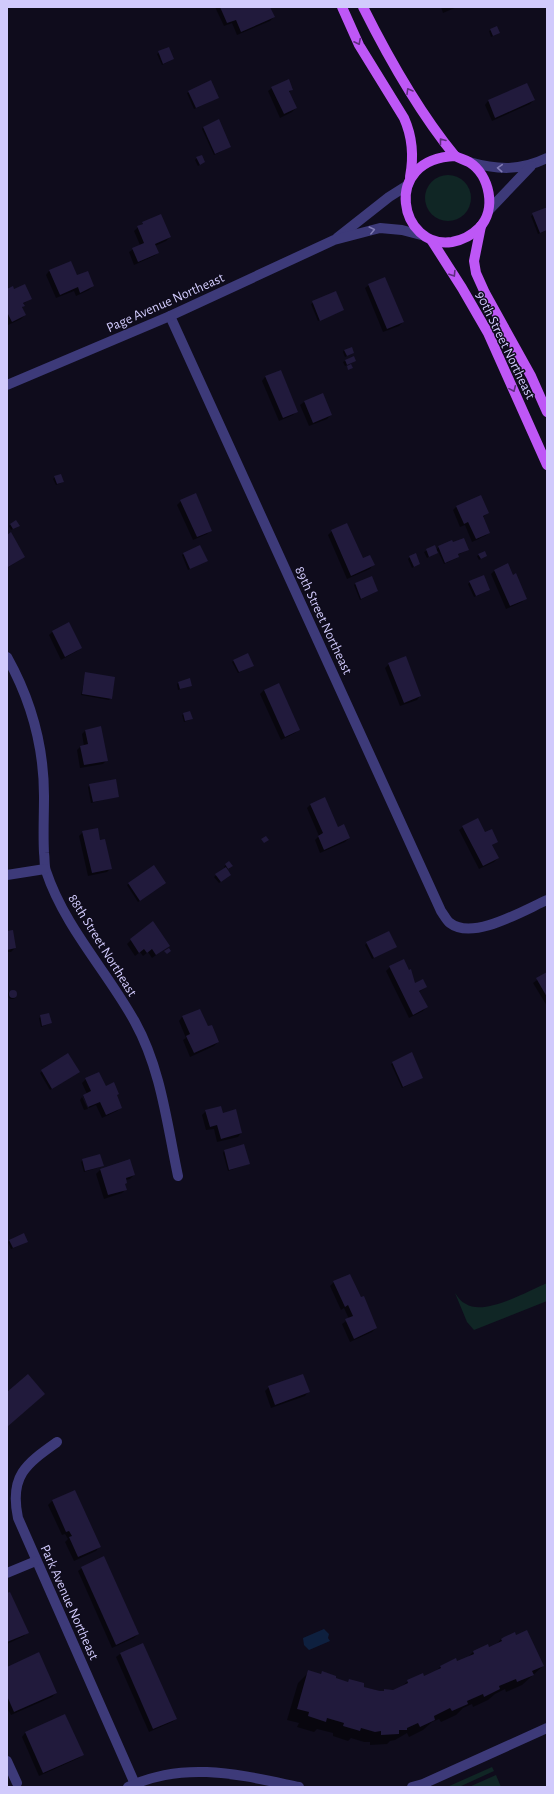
<svg xmlns="http://www.w3.org/2000/svg" width="554" height="1794" font-family="'Alegreya Sans',sans-serif">
	<style>
		.green { fill: #102625 }
		.water { fill: #0e203f }
		.shadow { fill: #0007 }
		.building { fill: #211a3c }
		.lines { fill: none; stroke-linecap: round; stroke-linejoin: round }
		.minor { stroke: #3d3a79; stroke-width: 10 }
		.major { stroke: #be57f6; stroke-width: 10 }
		.oneway { stroke: #5e2e7e }
		.oneway2 { stroke: #807bb4 }
		.labels { text-anchor: middle; stroke-width: 3; stroke-linejoin: round; paint-order: stroke }
		.street-label { font-size: 14px; fill: #d1cafc; stroke: #0f0c1c }
	</style>
	<rect width="100%" height="100%" fill="#0f0c1c"/>
	<g class="green">
		<circle cx="448" cy="198" r="23"/>
		<path d="M547 1283V1301L474 1330 467 1322 455 1293C458 1297 461 1302 466 1304 485 1316 528 1291 547 1283Z"/>
		<path d="M492 1767 494 1771 459 1787H447Z"/>
		<path d="M496 1775 501 1787H469Z"/>
	</g>
	<path class="water" d="M324 1629 329 1634 328 1638 330 1641 309 1650 304 1645 303 1638Z"/>
	<g class="shadow">
		<path d="M215 7H270L274 17 270 21 237 35 232 23 224 26Z"/>
		<path d="M441 7H457L443 13Z"/>
		<path d="M491 30 499 33 491 37 489 31Z"/>
		<path d="M168 48 173 59 162 65 157 54Z"/>
		<path d="M272 88 292 89 289 93 296 108 292 112 280 118 268 91Z"/>
		<path d="M189 92 218 98 194 109 187 93Z"/>
		<path d="M534 100 530 104 492 121 485 105 488 101Z"/>
		<path d="M203 127 230 147 214 155 202 129Z"/>
		<path d="M197 158 204 162 198 166 195 160Z"/>
		<path d="M547 209V230L538 234 531 216Z"/>
		<path d="M143 223 170 237 166 241 155 246 158 253 154 256 134 265 129 252 140 245 134 231Z"/>
		<path d="M71 262 77 277 93 286 89 290 76 296 74 291 56 298 46 275 49 271Z"/>
		<path d="M369 285 403 322 399 326 383 332 365 288Z"/>
		<path d="M7 290H13L31 298 23 304V306L22 308 25 315 21 319 8 325Z"/>
		<path d="M336 292 343 310 318 321 311 304Z"/>
		<path d="M344 350 353 353 345 357 343 352Z"/>
		<path d="M353 357V362L345 366 343 362Z"/>
		<path d="M280 371 297 411 293 415 279 421 262 381 265 377Z"/>
		<path d="M304 402 331 415 327 419 309 426 300 405Z"/>
		<path d="M55 477 63 482 56 485 53 479Z"/>
		<path d="M181 501 211 530 207 534 193 540 177 505Z"/>
		<path d="M457 506 488 513 482 518 489 533 485 536 472 542 465 525 460 527 453 510Z"/>
		<path d="M11 524 18 526 11 530 9 526Z"/>
		<path d="M332 531 362 559 373 565 370 569 347 579 328 535Z"/>
		<path d="M11 534 24 557 7 568V536Z"/>
		<path d="M434 547 436 550 439 547 466 551 457 555 458 557 457 558 444 564 438 551 427 558 424 552Z"/>
		<path d="M183 554 206 561 188 570 182 555Z"/>
		<path d="M479 555 486 556 479 560 477 556Z"/>
		<path d="M410 557 419 564 412 568 408 559Z"/>
		<path d="M494 571 513 576 526 598 522 602 506 609 491 574Z"/>
		<path d="M470 582 487 591 474 597 468 584Z"/>
		<path d="M355 584 377 591 360 600 354 585Z"/>
		<path d="M52 632 81 647 77 651 61 660 49 635Z"/>
		<path d="M234 660 253 665 238 673 232 662Z"/>
		<path d="M389 664 420 696 417 700 400 706 385 668Z"/>
		<path d="M86 673 111 698 109 700 81 695Z"/>
		<path d="M178 683 191 685 178 690 177 684Z"/>
		<path d="M264 690 299 729 295 733 281 740 260 694Z"/>
		<path d="M184 714 192 719 184 722 182 715Z"/>
		<path d="M86 730 107 760 103 764 80 768 77 750 80 747 84 746 82 734Z"/>
		<path d="M90 785 118 796 91 803 88 787Z"/>
		<path d="M311 804 349 838 345 842 320 853 315 840 319 836 307 808Z"/>
		<path d="M463 827 485 833 497 842 491 846 498 858 494 862 479 869 459 830Z"/>
		<path d="M83 832 100 841 111 868 107 872 88 876 79 836Z"/>
		<path d="M226 865 230 868 226 870 228 877 219 883 214 877 226 869 224 867Z"/>
		<path d="M154 866 163 885 138 902 127 885Z"/>
		<path d="M7 932 15 948 11 952H7Z"/>
		<path d="M131 940 169 946 152 958 148 952 143 956 140 952 135 956 127 944Z"/>
		<path d="M367 943 394 948 372 959 365 945Z"/>
		<path d="M390 967 415 984 426 987 419 992 426 1007 423 1011 409 1018 386 971Z"/>
		<path d="M547 973V1006L533 983Z"/>
		<circle cx="12" cy="995" r="4"/>
		<path d="M200 1010 208 1028 218 1042 214 1046 190 1057 183 1040 186 1038 179 1021 182 1017Z"/>
		<path d="M48 1014 51 1023 41 1027 39 1018Z"/>
		<path d="M68 1054 77 1073 50 1090 40 1073Z"/>
		<path d="M411 1054 422 1078 402 1088 391 1064Z"/>
		<path d="M86 1079 105 1087 116 1096 121 1107 117 1111 102 1118 96 1105 89 1108 83 1096 87 1094 82 1083Z"/>
		<path d="M82 1097 88 1109 84 1110 80 1100Z"/>
		<path d="M206 1111 222 1114 241 1133 238 1137 217 1142 214 1129 206 1130 202 1115Z"/>
		<path d="M224 1151 248 1164 228 1171 223 1153Z"/>
		<path d="M83 1160 103 1166 84 1172 81 1162Z"/>
		<path d="M130 1161 134 1175 130 1179 126 1180 124 1185 126 1189 122 1193 104 1199 96 1174 100 1170Z"/>
		<path d="M9 1241 25 1243 11 1249 8 1242Z"/>
		<path d="M334 1282 376 1328 372 1332 350 1342 342 1324 349 1319 344 1308 341 1310 330 1286Z"/>
		<path d="M269 1387 308 1392 305 1396 271 1408 265 1391Z"/>
		<path d="M74 1491 99 1547 96 1551 74 1561 65 1542 68 1539 65 1534 62 1535 48 1505 52 1501Z"/>
		<path d="M82 1568 138 1634 134 1638 112 1648 78 1571Z"/>
		<path d="M7 1594 27 1632 24 1636 7 1644Z"/>
		<path d="M501 1639 543 1666 522 1685 506 1692 505 1689 495 1694 488 1700 473 1707 472 1704 463 1708 456 1715 441 1722 439 1719 432 1722 423 1730 409 1737 407 1733 395 1740 390 1741 387 1744 370 1745V1742H364L351 1738 348 1741 333 1736V1733L317 1729 314 1732 297 1727 299 1723 287 1720 298 1683 309 1672 320 1675 322 1672 334 1679 347 1683 349 1680 362 1687 383 1692 385 1690 393 1691 400 1688 408 1681 424 1677 434 1673 441 1666 457 1663 467 1658 473 1652 496 1645Z"/>
		<path d="M142 1644 176 1719 172 1722 149 1732 116 1657 120 1654Z"/>
		<path d="M7 1668 56 1693 52 1697 11 1715 7 1708Z"/>
		<path d="M65 1715 82 1755 79 1758 39 1776 22 1737 25 1733Z"/>
	</g>
	<g class="building">
		<path d="M220 7H270L275 17 241 32 236 20 227 23Z"/>
		<path d="M497 26 500 33 493 36 490 29Z"/>
		<path d="M169 47 174 59 163 64 158 51Z"/>
		<path d="M289 79 293 90 289 91 297 108 284 114 271 87Z"/>
		<path d="M211 80 219 98 196 108 188 91Z"/>
		<path d="M527 83 535 100 495 118 488 100Z"/>
		<path d="M219 119 231 147 215 154 203 127Z"/>
		<path d="M202 155 205 162 200 165 196 157Z"/>
		<path d="M545 208H547V230L540 233 532 213Z"/>
		<path d="M161 214 171 237 155 244 159 253 138 262 132 248 144 243 137 226 143 224 142 222Z"/>
		<path d="M71 261 77 275 88 271 94 286 80 293 78 287 60 295 49 270Z"/>
		<path d="M385 277 404 322 387 329 368 284Z"/>
		<path d="M25 284 32 299 23 303 25 306 22 307 26 315 12 322 7 312V289L13 286 14 289Z"/>
		<path d="M336 291 344 310 320 321 312 301Z"/>
		<path d="M352 347 354 353 347 356 344 350Z"/>
		<path d="M354 356 356 361 347 365 345 360Z"/>
		<path d="M351 364 353 368 348 370 347 366Z"/>
		<path d="M281 370 298 412 283 418 265 376Z"/>
		<path d="M323 393 332 415 313 423 304 401Z"/>
		<path d="M61 474 64 482 57 484 54 476Z"/>
		<path d="M196 493 212 531 197 537 180 500Z"/>
		<path d="M481 495 489 513 483 516 490 533 476 539 468 522 464 524 456 506Z"/>
		<path d="M16 520 20 526 13 529 10 524Z"/>
		<path d="M347 523 363 558 370 555 375 565 351 576 331 530Z"/>
		<path d="M11 532 25 557 8 567 7 535Z"/>
		<path d="M464 538 469 550 458 554 459 557 445 563 438 546 452 540 453 542Z"/>
		<path d="M200 545 208 561 190 569 183 553Z"/>
		<path d="M435 545 438 553 429 557 426 549Z"/>
		<path d="M485 551 487 556 481 559 478 554Z"/>
		<path d="M416 553 420 564 414 567 409 556Z"/>
		<path d="M508 563 513 575 516 573 527 599 510 606 494 570Z"/>
		<path d="M484 575 490 590 476 596 469 581Z"/>
		<path d="M372 576 378 591 361 599 355 583Z"/>
		<path d="M69 622 82 648 65 657 52 631Z"/>
		<path d="M248 653 254 666 239 672 233 660Z"/>
		<path d="M406 656 421 696 404 703 388 663Z"/>
		<path d="M85 672 115 677 112 699 82 694Z"/>
		<path d="M190 678 192 686 180 689 178 682Z"/>
		<path d="M279 683 300 730 285 737 264 690Z"/>
		<path d="M190 711 193 719 185 721 183 713Z"/>
		<path d="M101 726 108 761 84 765 80 746 88 744 85 730Z"/>
		<path d="M116 779 119 797 93 802 89 784Z"/>
		<path d="M325 797 338 827 344 824 350 838 324 850 318 836 323 833 310 804Z"/>
		<path d="M478 818 485 832 492 829 498 842 492 845 499 858 483 866 462 826Z"/>
		<path d="M98 828 100 840 105 839 112 869 92 873 82 831Z"/>
		<path d="M266 836 269 840 264 843 261 839Z"/>
		<path d="M229 861 233 866 228 869 225 864Z"/>
		<path d="M154 865 166 883 140 901 128 883Z"/>
		<path d="M226 867 231 875 221 882 215 874Z"/>
		<path d="M153 921 170 946 156 955 152 949 147 953 144 949 139 953 130 939Z"/>
		<path d="M13 930 16 948 7 950V931Z"/>
		<path d="M389 931 397 947 374 958 366 942Z"/>
		<path d="M169 948 171 951 167 954 164 951Z"/>
		<path d="M404 959 409 970 411 969 415 983 423 979 427 987 419 991 428 1007 413 1015 389 966Z"/>
		<path d="M547 972V997L536 978Z"/>
		<circle cx="13" cy="994" r="4"/>
		<path d="M200 1009 208 1026 212 1025 219 1042 194 1053 186 1036 190 1034 182 1016Z"/>
		<path d="M49 1013 52 1023 42 1026 40 1015Z"/>
		<path d="M412 1052 423 1078 403 1087 392 1062Z"/>
		<path d="M68 1053 80 1072 52 1089 41 1070Z"/>
		<path d="M99 1072 106 1086 114 1082 119 1094 117 1095 122 1108 106 1115 100 1102 88 1107 83 1095 91 1091 85 1078Z"/>
		<path d="M221 1106 223 1113 236 1109 242 1133 221 1139 217 1125 210 1127 205 1110Z"/>
		<path d="M244 1144 250 1164 229 1170 224 1150Z"/>
		<path d="M100 1154 104 1166 85 1171 82 1159Z"/>
		<path d="M130 1159 135 1175 126 1178 127 1183 125 1184 127 1190 108 1195 100 1169Z"/>
		<path d="M24 1233 28 1242 13 1248 9 1240Z"/>
		<path d="M350 1274 361 1297 364 1296 377 1328 354 1339 345 1319 353 1316 348 1305 345 1307 333 1281Z"/>
		<path d="M28 1374 45 1394 7 1427V1392Z"/>
		<path d="M303 1374 310 1392 275 1405 268 1386Z"/>
		<path d="M75 1490 101 1547 78 1557 69 1537 72 1536 69 1531 66 1532 52 1500Z"/>
		<path d="M104 1556 139 1634 116 1645 81 1567Z"/>
		<path d="M10 1592 29 1633 7 1642V1593Z"/>
		<path d="M527 1630 544 1666 532 1671 534 1675 517 1682 516 1679 499 1686 500 1689 484 1697 483 1694 467 1701 468 1704 452 1711 450 1708 434 1716 435 1720 420 1727 418 1723 407 1728V1730H399V1734L381 1735V1731L375 1732 361 1728 360 1731 343 1726 344 1723 327 1718 326 1722 308 1716 309 1712 297 1709 308 1670 321 1674 322 1671 336 1676V1678L348 1682 349 1679 364 1683V1687L380 1691H384V1689L393 1690 408 1683 407 1680 423 1673 424 1676 441 1668 440 1666 456 1658 457 1661 474 1654 473 1651 488 1644 489 1647 502 1641 501 1639 504 1637 515 1632 516 1635Z"/>
		<path d="M143 1643 177 1719 153 1729 120 1653Z"/>
		<path d="M39 1652 57 1693 14 1712 7 1696V1667Z"/>
		<path d="M65 1714 84 1755 43 1773 25 1732Z"/>
	</g>
	<g class="lines">
		<g class="minor">
			<path d="M469 162C498 170 520 171 547 158"/>
			<path d="M489 210 531 166"/>
			<path d="M337 238 389 197 408 185"/>
			<path d="M170 316 441 911C444 915 447 921 450 923 473 941 524 910 547 900"/>
			<path d="M7 385 170 316 334 240 380 228 402 230 425 236"/>
			<path d="M7 657C31 700 44 746 44 796 44 815 43 834 44 853 45 859 44 866 46 871 65 928 107 971 135 1022 161 1069 167 1124 178 1176"/>
			<path d="M7 875 45 869"/>
			<path d="M57 1442C26 1464 9 1476 18 1518L135 1784"/>
			<path d="M7 1573 36 1561"/>
			<path d="M7 1761 17 1783"/>
			<path d="M128 1787C185 1760 241 1775 299 1787"/>
			<path d="M412 1787 423 1784 547 1728"/>
		</g>
		<g class="major">
			<path d="M342 7 359 45 404 118C413 138 414 156 410 177"/>
			<path d="M363 7C389 59 418 111 455 156"/>
			<path d="M455 156C459 158 465 160 469 162 490 175 497 210 479 228 471 236 463 240 452 242 400 250 380 159 455 156Z"/>
			<path d="M481 226 474 261 476 273 485 293 531 376 547 412"/>
			<path d="M432 241 462 288 488 333 547 465"/>
		</g>
	</g>
	<defs><path id="oneway-chevron" d="M-2-3.5L2.5 0L-2 3.5" fill="none" stroke-width="1.6" stroke-linecap="round" stroke-linejoin="round"/></defs>
	<g class="oneway">
		<use href="#oneway-chevron" transform="translate(358 42) rotate(63)"/>
		<use href="#oneway-chevron" transform="translate(409 91) rotate(-120)"/>
		<use href="#oneway-chevron" transform="translate(442 141) rotate(-128)"/>
		<use href="#oneway-chevron" transform="translate(453 274) rotate(58)"/>
		<use href="#oneway-chevron" transform="translate(513 389) rotate(66)"/>
	</g>
	<g class="oneway2">
		<use href="#oneway-chevron" transform="translate(500 168) rotate(-176)"/>
		<use href="#oneway-chevron" transform="translate(372 230) rotate(-14)"/>
	</g>
	<g class="labels">
		<g class="street-label">
			<text transform="translate(165 302) rotate(-24)" y="5">Page Avenue Northeast</text>
			<text transform="translate(506 345) rotate(64)" y="5">90th Street Northeast</text>
			<text transform="translate(324 620) rotate(65)" y="5">89th Street Northeast</text>
			<text transform="translate(103 945) rotate(58)" y="5">88th Street Northeast</text>
			<text transform="translate(70 1602) rotate(66)" y="5">Park Avenue Northeast</text>
		</g>
	</g>
	<rect width="554" height="1794" fill="none" stroke="#d1cafc" stroke-width="16"/>
</svg>
